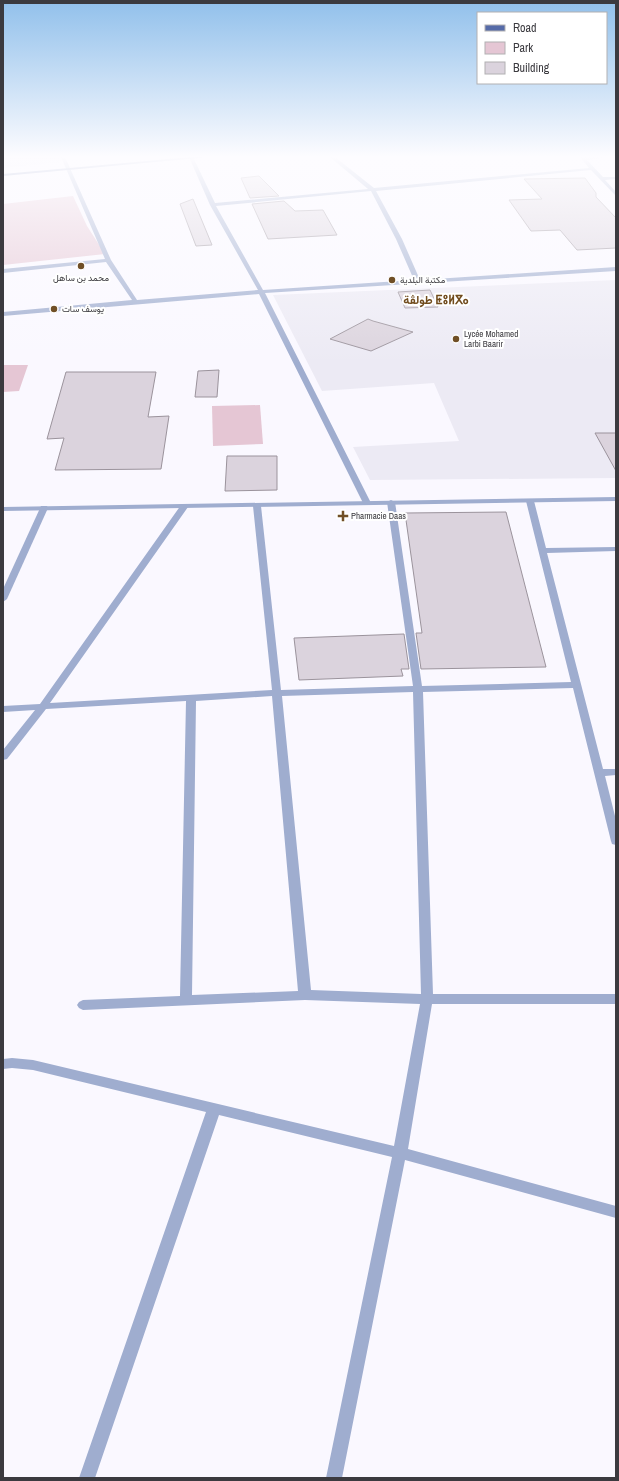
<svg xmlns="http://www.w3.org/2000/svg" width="619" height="1481" font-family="'Archivo Narrow',Vazirmatn,'Noto Sans Tifinagh',sans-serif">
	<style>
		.built { fill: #eceaf4 }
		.green { fill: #e5c6d4 }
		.building { fill: #dbd3dd; stroke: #9b939c }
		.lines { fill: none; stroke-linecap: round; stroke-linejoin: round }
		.minor { fill: #9fadcf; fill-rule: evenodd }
		.tertiary { fill: #9fadcf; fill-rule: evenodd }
		.primary { fill: #566ba8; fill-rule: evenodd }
		.poi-dot { fill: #704f26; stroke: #fff; stroke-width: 1.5 }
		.labels { text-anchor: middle; stroke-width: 4; stroke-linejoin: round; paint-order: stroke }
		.far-poi-label { font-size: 9px; fill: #3b3a3f; stroke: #fff; text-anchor: start }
		.far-district-label { font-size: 12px; font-weight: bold; fill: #714c1d; stroke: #fff }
	</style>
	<rect width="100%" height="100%" fill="#faf8ff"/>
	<g class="built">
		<path d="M3 157H58L61 162 3 168Z"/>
		<path d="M616 280V478L370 480 353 447 459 441 434 383 322 391 273 295Z"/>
	</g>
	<g class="green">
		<path d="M73 196 87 226 105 254 3 265V204Z"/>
		<path d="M3 365H28L19 391 3 392Z"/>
		<path d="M260 405 263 444 213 446 212 406Z"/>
	</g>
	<g class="building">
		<path d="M259 176 279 196 250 198 241 178Z"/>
		<path d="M585 178 596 193V197L616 218V248L577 250 560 230 531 231 509 200 542 199 524 179Z"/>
		<path d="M193 199 212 245 196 246 180 204Z"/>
		<path d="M284 201 295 211 323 210 337 235 268 239 252 204Z"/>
		<path d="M430 290 438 307 405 308 398 292Z"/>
		<path d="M368 319 373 321 413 332 371 351 330 339Z"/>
		<path d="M219 370 217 397H195L198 371Z"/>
		<path d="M66 372H156L148 417 169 416 161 469 55 470 64 438 47 439Z"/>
		<path d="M595 433H616V471Z"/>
		<path d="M227 456H277V490L225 491Z"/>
		<path d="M506 512 546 667 421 669 416 633H422L405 513Z"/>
		<path d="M404 634 409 669H401L403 676 299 680 294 638Z"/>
	</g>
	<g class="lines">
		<g class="minor">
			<path d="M61 157H65L111 260 137 300 258 290 210 205 189 157H193L215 203 368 189 330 157H335L374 188 589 168 580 157H606L587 160 603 177H616V179L605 180 616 192V196L591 170 376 191 402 239 420 280 616 267V271L265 293 371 503 367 505 363 503 259 294 3 316V312L132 300 106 262 3 273V269L105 259ZM371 191 396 239 414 280 263 290 216 206Z"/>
			<path d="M527 499H530L534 501 546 548 616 547V551L547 553 603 769H616V775L605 776 616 820V845L612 844 611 841 573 688 423 692 433 994H616V1004H432L408 1149 616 1206V1218L405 1160 342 1478H326L392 1157 219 1115 95 1478H79L206 1112 33 1070 12 1068 3 1069V1059L12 1058 33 1060 394 1146 420 1004 305 1000 83 1010 79 1008 77 1005 79 1002 83 1000 180 996 186 701 46 709 7 759 3 760V750L35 710 3 712V706L40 704 181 505H184L188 507 50 703 272 690 253 506 257 504 261 506 281 690 413 686 387 502 391 500 395 502 422 686 571 682 526 501ZM413 692 421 994 311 990 282 696ZM272 696 298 991 192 995 196 701Z"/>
			<path d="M41 506H47L48 508 7 599 3 602V589Z"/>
		</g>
		<path class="tertiary" d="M616 497V501L3 511V507Z"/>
		<path class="primary" d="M191 157H209L3 176V174Z"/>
	</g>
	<linearGradient id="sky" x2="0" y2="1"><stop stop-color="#91c0eb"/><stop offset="0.43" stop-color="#fdfcff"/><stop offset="1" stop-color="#fdfcff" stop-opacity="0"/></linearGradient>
	<rect width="619" height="364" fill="url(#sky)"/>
	<g class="poi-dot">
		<circle cx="81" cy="266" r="4"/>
		<circle cx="392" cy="280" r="4"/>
		<circle cx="54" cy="309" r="4"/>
		<circle cx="456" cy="339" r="4"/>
		<path d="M341 510h4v4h4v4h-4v4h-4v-4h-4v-4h4z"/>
	</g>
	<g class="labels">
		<g class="far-poi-label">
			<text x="81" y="281" text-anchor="middle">محمد بن ساهل</text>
			<text x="400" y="283">مكتبة البلدية</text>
			<text x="62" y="312">يوسف سات</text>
			<text x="464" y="337">Lycée Mohamed<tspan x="464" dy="10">Larbi Baarir</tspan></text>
			<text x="351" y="519">Pharmacie Daas</text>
		</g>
		<g class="far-district-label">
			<text x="436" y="304">طولڤة ⵟⵓⵍⴳⴰ</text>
		</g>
	</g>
	<rect width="619" height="1481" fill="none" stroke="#3b3a3f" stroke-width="8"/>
	<rect x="477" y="12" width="130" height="72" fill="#ffffff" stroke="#b1b0b2"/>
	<rect x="485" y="25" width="20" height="6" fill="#566ba8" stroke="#b1b0b2"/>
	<text x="513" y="32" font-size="12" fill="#3b3a3f">Road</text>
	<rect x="485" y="42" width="20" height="12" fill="#e5c6d4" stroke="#b1b0b2"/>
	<text x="513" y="52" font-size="12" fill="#3b3a3f">Park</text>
	<rect x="485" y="62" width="20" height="12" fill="#dbd3dd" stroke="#b1b0b2"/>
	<text x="513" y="72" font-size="12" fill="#3b3a3f">Building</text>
</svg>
